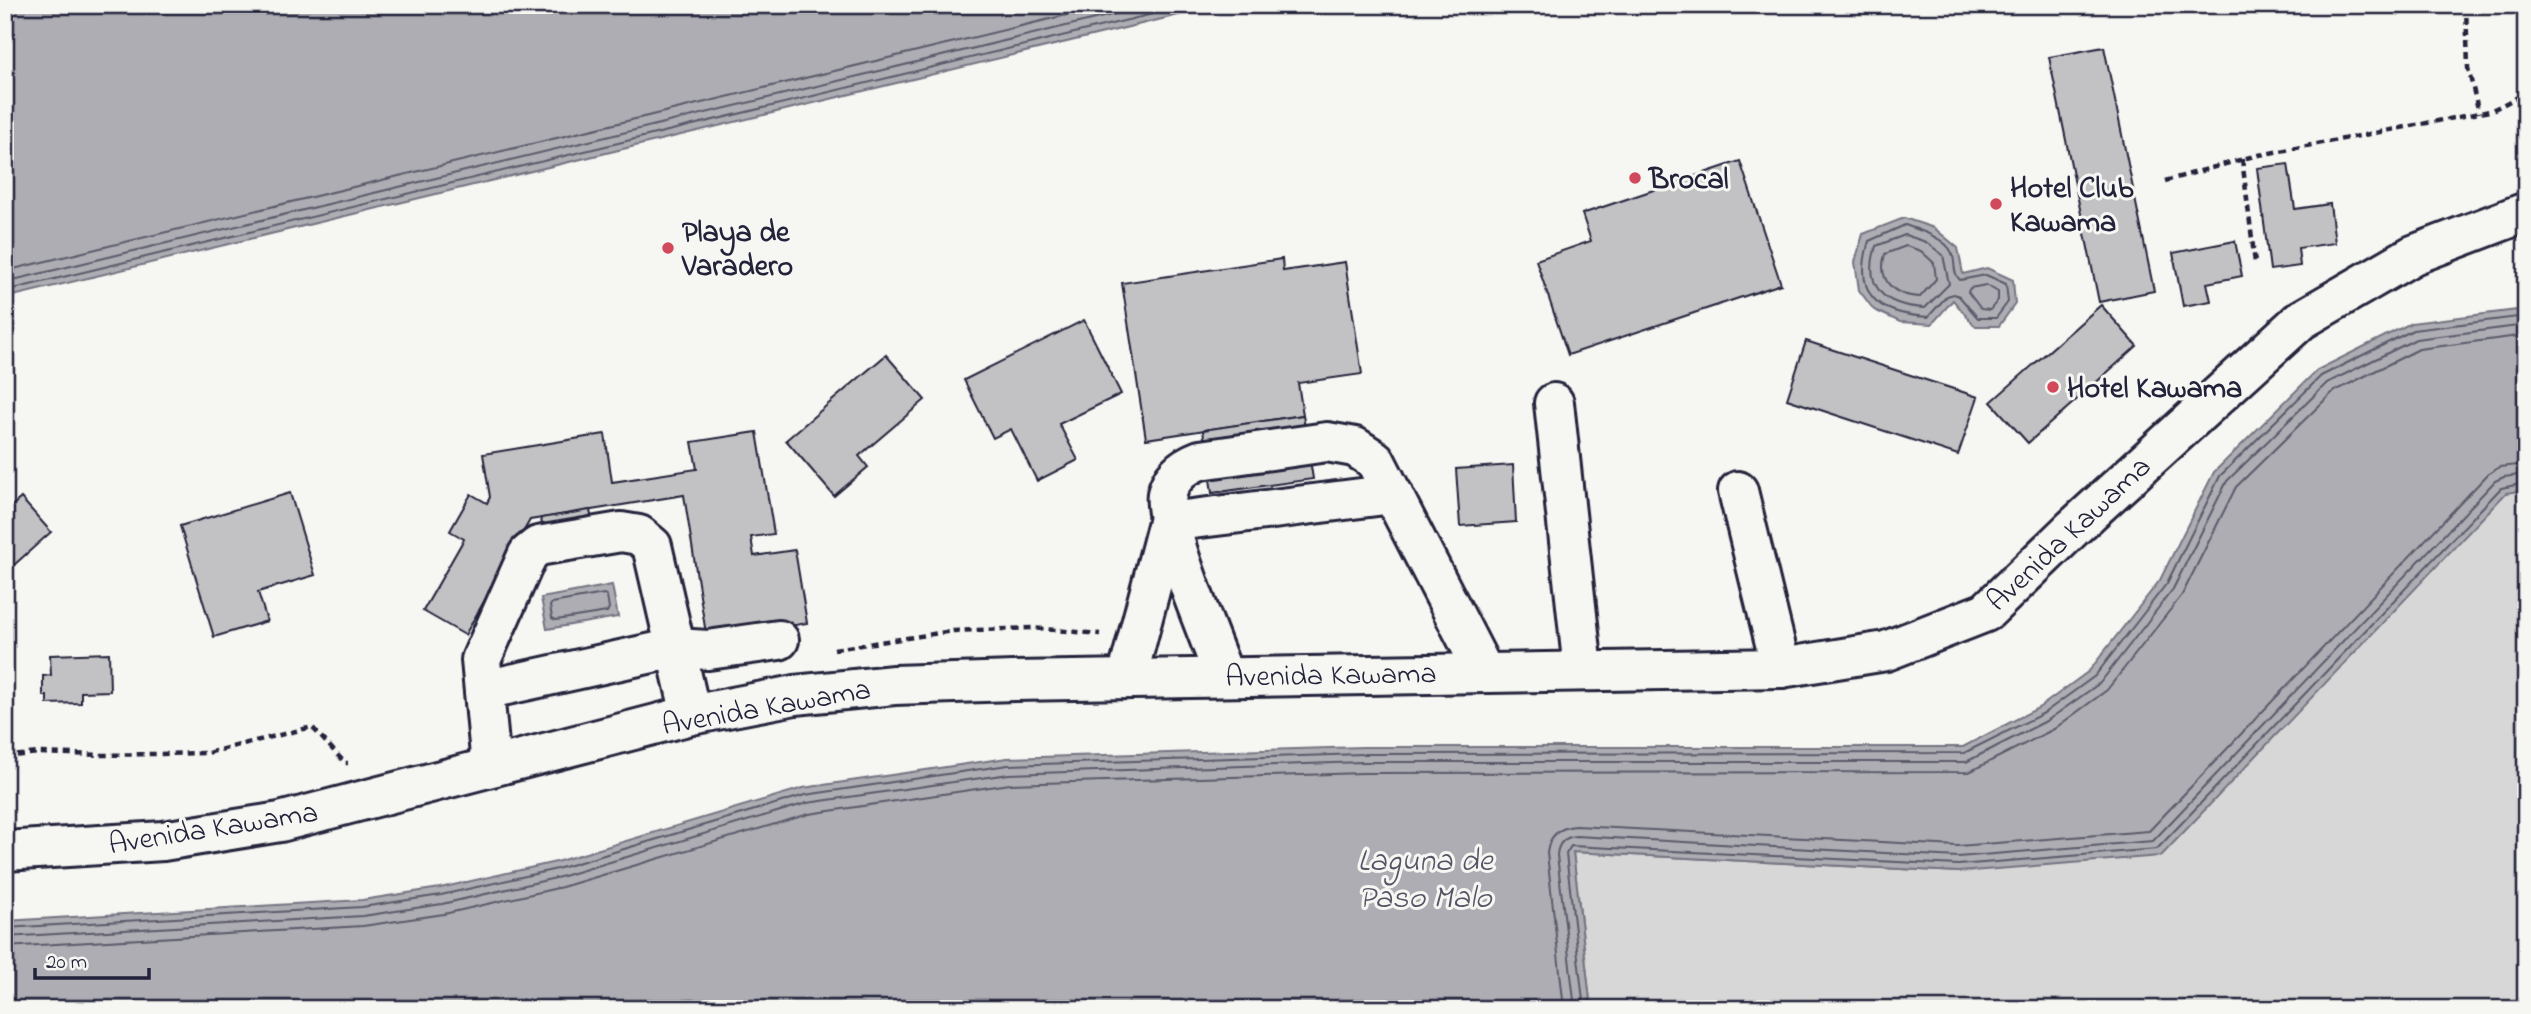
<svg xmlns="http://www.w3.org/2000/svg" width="2531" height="1014" font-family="'Indie Flower',sans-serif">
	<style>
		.green { fill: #d7d7d7; stroke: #7c7c89; stroke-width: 2 }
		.water { fill: #adadb3; stroke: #757583; stroke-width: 2 }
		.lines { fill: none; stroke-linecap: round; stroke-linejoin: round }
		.shore { stroke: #5a5a6b; stroke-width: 2 }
		.building { fill: #c2c2c4; stroke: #22223b; stroke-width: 2 }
		.minor-casing { stroke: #22223b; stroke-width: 44 }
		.major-casing { stroke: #22223b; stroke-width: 44 }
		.path { stroke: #22223b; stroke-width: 4.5; stroke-dasharray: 7 5; stroke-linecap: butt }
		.minor { stroke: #f6f6f2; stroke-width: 38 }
		.major { stroke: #f6f6f2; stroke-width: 38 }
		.poi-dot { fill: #d1495b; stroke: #f6f6f2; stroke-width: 2.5 }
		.labels { text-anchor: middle; stroke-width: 6; stroke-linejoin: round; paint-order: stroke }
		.poi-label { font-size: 30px; font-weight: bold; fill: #22223b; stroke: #f6f6f2; text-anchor: start }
		.street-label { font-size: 30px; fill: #22223b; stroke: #f6f6f2 }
		.water-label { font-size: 32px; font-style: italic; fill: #535365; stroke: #f6f6f2 }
	</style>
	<rect width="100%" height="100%" fill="#f6f6f2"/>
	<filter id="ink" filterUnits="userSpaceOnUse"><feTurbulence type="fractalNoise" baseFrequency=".0143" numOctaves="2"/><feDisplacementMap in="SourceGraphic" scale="14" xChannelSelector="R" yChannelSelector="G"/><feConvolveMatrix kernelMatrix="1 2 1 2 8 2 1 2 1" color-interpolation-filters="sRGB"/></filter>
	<g filter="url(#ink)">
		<path class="green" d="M2526 490V1009H1591L1573 852 1958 872 2506 492Z"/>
		<g class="water">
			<path d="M5 5H1220L5 298Z"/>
			<path d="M1904 218 1934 228 1958 248 1963 274 1987 268 2013 280 2015 304 1999 326H1975L1953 300 1932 324 1900 322 1874 310 1859 290 1855 262 1863 234Z"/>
			<path d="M2526 309V490L2506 493 2161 856 1958 872 1573 852 1591 1009H5V921L362 900 440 888 556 862 803 788 1007 758 1363 747H1963L2040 707 2089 671 2160 580 2214 472 2317 370 2411 323Z"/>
			<path d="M612 585 618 617 547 629 541 598Z"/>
		</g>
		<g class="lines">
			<g class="shore">
				<path d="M1905 225C1919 230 1946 238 1952 253 1956 263 1952 272 1960 280L1986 275 2006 284 2008 302 1996 318H1978L1959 296 1954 294 1947 296 1928 317C1876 314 1853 294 1869 241Z"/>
				<path d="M1905 235 1926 242 1943 255 1949 284 1925 308C1884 306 1863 288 1876 246Z"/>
				<path d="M1906 246 1921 251 1934 263 1936 279 1920 297C1894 296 1877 281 1885 254Z"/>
				<path d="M5 271 1108 5"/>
				<path d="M5 282 1153 5"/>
				<path d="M1986 285 1998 292V300L1990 310 1981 309 1968 292 1970 288Z"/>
				<path d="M5 291 1190 5"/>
				<path d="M604 594 607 596 609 608 607 612 556 620 552 618 550 606 552 603Z"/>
				<path d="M5 928 362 907 441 895 557 869 805 795 1008 765 1363 754 1964 753 2044 713 2095 676 2167 583 2220 476 2321 376 2413 330 2526 316"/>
				<path d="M5 937 363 916 442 904 560 877 807 803 1009 774 1363 762H1966L2048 720 2100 683 2173 589 2227 481 2327 383 2416 339 2526 325"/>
				<path d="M5 947 363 926 444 914 562 887 809 814 1010 784 1363 773 1969 772 2054 729 2107 690 2182 595 2236 487 2333 392 2419 349 2526 335"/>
				<path d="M1564 1009 1547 853C1549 836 1559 827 1576 826L1958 846 2149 831 2488 474 2499 467 2526 464"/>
				<path d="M1575 1009 1557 855C1558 843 1565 837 1576 836L1958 857 2153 841 2495 481 2504 477 2526 474"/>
				<path d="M1584 1009 1566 854 1571 846 1958 865 2157 849 2501 488 2526 483"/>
			</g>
		</g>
		<g class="building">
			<path d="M2104 47 2154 291 2099 302 2049 57Z"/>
			<path d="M1740 161 1781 284 1568 355 1536 260 1591 241 1582 214Z"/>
			<path d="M2288 164 2295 209 2330 204 2335 243 2298 248 2300 266 2270 270 2257 168Z"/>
			<path d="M2235 241 2242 276 2207 283 2211 301 2183 306 2173 253Z"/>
			<path d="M1282 259 1283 271 1345 262 1362 374 1298 383 1303 415 1146 439 1122 283Z"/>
			<path d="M2101 305 2137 346 2028 443 1991 402Z"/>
			<path d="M1084 320 1121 394 1059 424 1078 460 1037 481 1011 429 993 438 964 380Z"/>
			<path d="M1806 341 1978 397 1958 455 1787 399Z"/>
			<path d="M886 355 925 400 859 456 868 467 834 496 786 440Z"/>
			<path d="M1303 415 1313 479 1212 493 1203 430Z"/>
			<path d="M757 432 774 534 751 537 754 556 795 550 807 623 707 640 684 495 530 520 465 635 423 611 464 539 450 531 471 494 487 503 490 497 483 454 605 434 612 482 697 469 692 442Z"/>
			<path d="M1513 465 1516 522 1460 526 1456 469Z"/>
			<path d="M290 493 315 575 258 592 267 621 214 637 180 526Z"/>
			<path d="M21 498 51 532 5 573V512Z"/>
			<path d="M590 510 596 545 546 553 541 518Z"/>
			<path d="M109 653 110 691 81 692V703L47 704V696H43V676L51 675 50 655Z"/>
		</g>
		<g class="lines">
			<g class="minor-casing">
				<g id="minor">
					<path d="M1554 403 1583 670"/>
					<path d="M1738 491 1781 668"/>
					<path d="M1224 676C1211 641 1161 523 1167 494 1171 476 1184 466 1200 460L1327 442 1355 447 1375 460 1484 672"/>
					<path d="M1127 678 1168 522 1393 494"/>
					<path d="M484 690 675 648 708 650 779 640"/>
					<path d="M491 766 481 660 528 554 538 546 621 532 639 535 652 546 691 715"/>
				</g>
			</g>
			<g class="major-casing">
				<path id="major" d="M5 851 163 841 280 822 691 715 795 695 894 685 1014 681 1781 668 1886 651 1986 612 2073 528 2301 320 2413 255 2526 212"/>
			</g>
			<g class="path">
				<path d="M2466 5 2468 68 2479 113"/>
				<path d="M2242 159 2255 263"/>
				<path d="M2165 181 2254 156 2490 111 2526 93"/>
				<path d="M834 649 953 631 1032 628 1100 634"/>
				<path d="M5 757 37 753 102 755 207 753 312 727 345 763H348"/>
			</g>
			<use href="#minor" class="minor"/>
			<use href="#major" class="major"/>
		</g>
	</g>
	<g class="poi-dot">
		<circle cx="1635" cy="178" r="7"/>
		<circle cx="1996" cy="204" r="7"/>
		<circle cx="668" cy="248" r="7"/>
		<circle cx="2053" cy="387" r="7"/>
	</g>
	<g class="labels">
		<g class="poi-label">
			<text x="1649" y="188">Brocal</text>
			<text x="2010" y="197">Hotel Club<tspan x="2010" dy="34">Kawama</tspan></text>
			<text x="682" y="241">Playa de<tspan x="682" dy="34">Varadero</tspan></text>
			<text x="2067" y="397">Hotel Kawama</text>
		</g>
		<g class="street-label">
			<text transform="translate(2068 533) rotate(-43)" y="10">Avenida Kawama</text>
			<text transform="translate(1331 674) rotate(-1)" y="10">Avenida Kawama</text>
			<text transform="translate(766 706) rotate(-10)" y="10">Avenida Kawama</text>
			<text transform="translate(213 827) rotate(-9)" y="10">Avenida Kawama</text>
		</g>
		<g class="water-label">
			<text x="1425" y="870">Laguna de<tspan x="1425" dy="37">Paso Malo</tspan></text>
		</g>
	</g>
	<rect width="2531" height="1014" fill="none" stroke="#f6f6f2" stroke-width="28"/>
	<rect x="14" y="14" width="2503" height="986" fill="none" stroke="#22223b" stroke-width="2.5" filter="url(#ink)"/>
	<path d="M35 968v10h114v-10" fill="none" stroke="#22223b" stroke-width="3.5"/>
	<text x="46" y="968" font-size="21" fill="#22223b" stroke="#f6f6f2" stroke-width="5" paint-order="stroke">20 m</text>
</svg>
